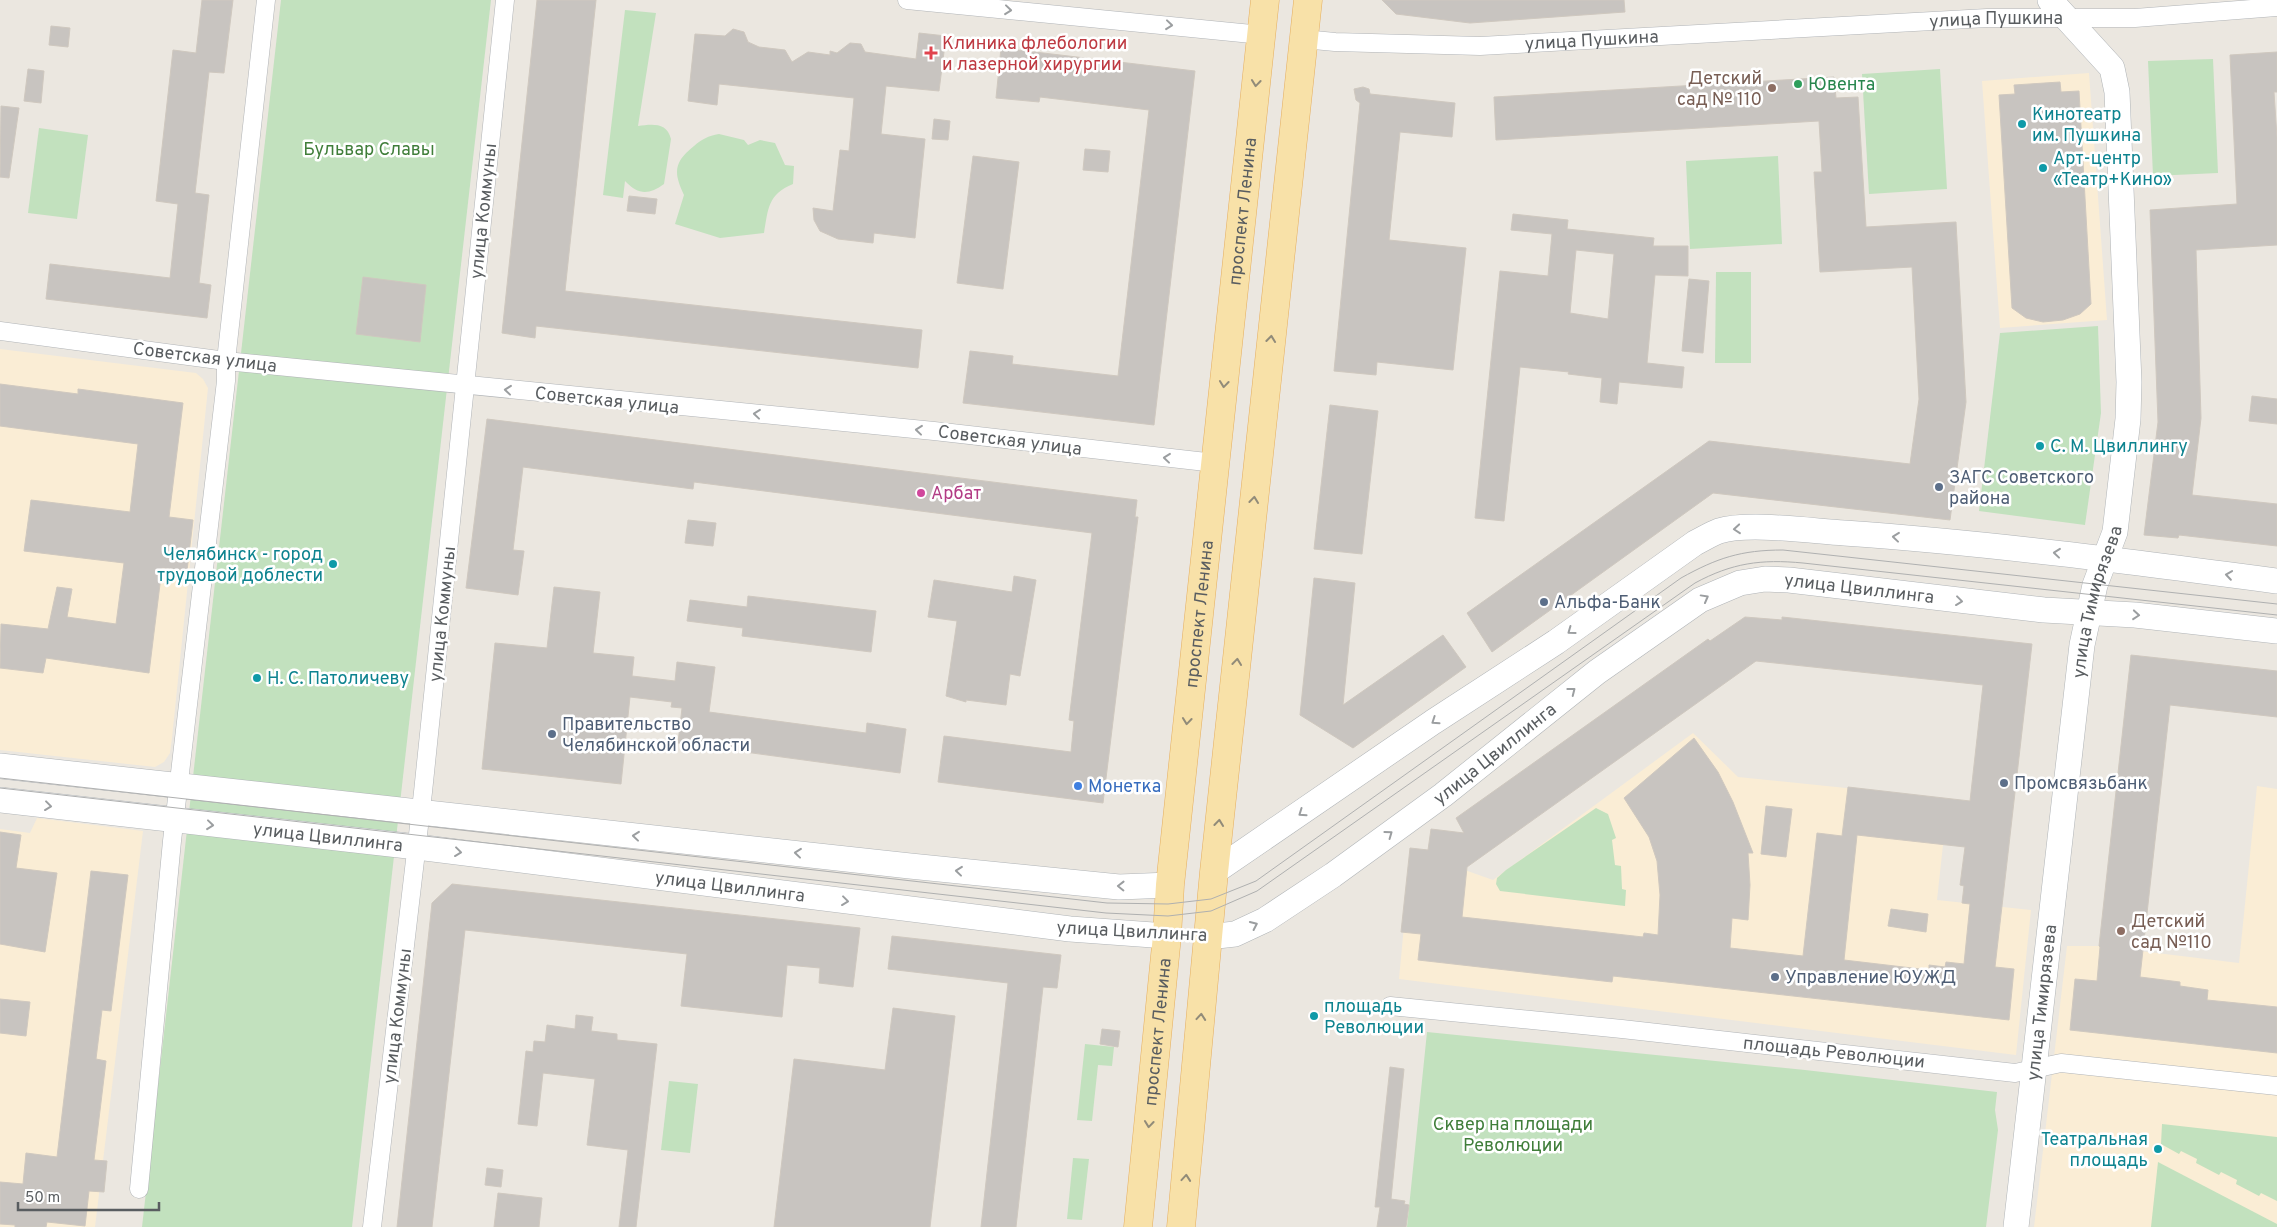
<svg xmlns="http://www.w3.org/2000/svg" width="2277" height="1227" font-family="Overpass,sans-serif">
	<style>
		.commercial { fill: #faedd5 }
		.green { fill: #c2e1be }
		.building { fill: #c8c4c0; stroke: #cfc8bf; fill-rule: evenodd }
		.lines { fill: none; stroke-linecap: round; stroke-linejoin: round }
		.street-casing { stroke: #b1b4b7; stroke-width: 19 }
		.secondary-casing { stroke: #b0b4b7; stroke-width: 26 }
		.primary-casing { stroke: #e5ae5f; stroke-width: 29 }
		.street { stroke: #fff; stroke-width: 18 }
		.secondary { stroke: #fff; stroke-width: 25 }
		.primary { stroke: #f8e1a8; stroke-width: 28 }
		.tram { stroke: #afb0b0; stroke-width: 1 }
		.oneway { stroke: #9b9ea0 }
		.oneway2 { stroke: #918b79 }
		.health-dot { fill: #e0444e; stroke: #fff; stroke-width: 2 }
		.leisure-dot { fill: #2e9e5b; stroke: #fff; stroke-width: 2 }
		.education-dot { fill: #8d6e63; stroke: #fff; stroke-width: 2 }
		.culture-dot { fill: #0f9aa8; stroke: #fff; stroke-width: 2 }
		.service-dot { fill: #5c6f8a; stroke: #fff; stroke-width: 2 }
		.hotel-dot { fill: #d1479c; stroke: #fff; stroke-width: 2 }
		.shop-dot { fill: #3f7fe0; stroke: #fff; stroke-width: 2 }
		.labels { text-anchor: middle; stroke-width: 5; stroke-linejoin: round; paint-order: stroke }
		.street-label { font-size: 18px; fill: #595d60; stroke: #fff }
		.health-label { font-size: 18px; fill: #be3a42; stroke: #fff; text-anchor: start }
		.education-label { font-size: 18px; fill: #785e54; stroke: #fff; text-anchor: end }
		.leisure-label { font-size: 18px; fill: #27864d; stroke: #fff; text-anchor: start }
		.culture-label { font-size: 18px; fill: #0d838f; stroke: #fff; text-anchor: start }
		.park-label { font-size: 18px; fill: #407e3a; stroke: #fff }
		.service-label { font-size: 18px; fill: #4e5e75; stroke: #fff; text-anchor: start }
		.hotel-label { font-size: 18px; fill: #b23c85; stroke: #fff; text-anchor: start }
		.shop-label { font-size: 18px; fill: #366cbe; stroke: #fff; text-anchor: start }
	</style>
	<rect width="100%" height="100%" fill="#ebe7e0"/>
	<g class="commercial">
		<path d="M2089 73 2107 320 2000 328 1982 81Z"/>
		<path d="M0 349 196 373 203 379 208 388 172 738 170 753 164 762 155 767 0 750Z"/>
		<path d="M1693 733 1738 777 1953 799 1948 845H1943L1937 900 2031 910 2016 1055 1399 979 1411 851 1493 880Z"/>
		<path d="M2257 786 2277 789V1227H2034L2067 946H2099L2239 963Z"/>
		<path d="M37 818 143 831 95 1227H0V829L30 833Z"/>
	</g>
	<g class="green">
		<path d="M281 0H491L352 1227H142Z"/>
		<path d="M625 10 656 13 638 126C652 124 667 122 671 139L664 184C649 195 638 195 625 181L623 198 603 195Z"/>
		<path d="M2213 59 2218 173 2153 176 2148 61Z"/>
		<path d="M1940 69 1947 189 1869 194 1862 74Z"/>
		<path d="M39 128 88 135 77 219 28 213Z"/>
		<path d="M719 134 744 140 748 145 760 140 775 143 785 165 794 166 793 184C768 194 768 209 764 233L720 238 675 224 684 195C673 172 674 162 694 146 702 139 708 136 719 134Z"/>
		<path d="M1778 156 1782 244 1690 249 1686 161Z"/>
		<path d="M1716 272H1751V363H1715Z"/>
		<path d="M2098 326 2101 413 2085 525 1979 511 2000 333Z"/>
		<path d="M1596 808 1608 814 1616 838 1612 840 1615 865 1621 866 1622 889 1626 890 1625 906 1500 891 1496 884 1497 878 1506 870Z"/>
		<path d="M1427 1032 1805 1070 1997 1092 1995 1110 1998 1130 1986 1227H1407Z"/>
		<path d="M1085 1044 1114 1047 1112 1066 1098 1065 1092 1121 1077 1120Z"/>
		<path d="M669 1081 698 1084 690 1153 661 1150Z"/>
		<path d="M2162 1124 2277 1137V1201L2261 1193 2259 1196 2236 1184 2237 1180 2221 1172 2219 1175 2196 1163 2197 1159 2181 1151 2179 1154 2161 1144Z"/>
		<path d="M1073 1158 1089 1159 1082 1220 1067 1219Z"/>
		<path d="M2158 1162 2277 1224V1227H2151Z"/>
	</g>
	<g class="building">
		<path d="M202 0H233L224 73 209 72 195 193 209 195 199 283 211 285 207 318 46 299 50 264 170 278 178 204 156 201 173 50 196 53Z"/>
		<path d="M537 0H596L565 291 922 330 918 368 536 326 535 338 502 333Z"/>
		<path d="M1382 0H1624L1625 12 1470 23 1396 14Z"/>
		<path d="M51 26 70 28 68 47 49 45Z"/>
		<path d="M733 29 744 32 748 42 759 47 785 50 792 62 808 52 830 55V51L837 53 850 43 861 44 865 52 916 59 919 33 946 36 939 91 886 86 881 134 925 139 915 238 874 233 873 243 838 239 820 231 814 220 813 208 833 211 840 150 849 151 854 98 719 84 717 105 688 101 695 34 725 36Z"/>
		<path d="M1001 48 1195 71 1154 425 963 403 970 351 1013 356 1012 364 1118 376 1149 110 1040 97 1039 102 996 98Z"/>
		<path d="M2277 52V92H2274L2277 137V245L2196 250 2201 418 2192 495 2277 504V546L2179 535 2178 538 2144 535 2158 422 2150 210 2237 204 2230 55Z"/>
		<path d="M28 69 44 71 41 103 24 101Z"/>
		<path d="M1834 77 1836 98 1858 97 1866 227 1956 222 1966 402 1950 520 1713 493 1492 652 1467 613 1709 441 1910 464 1919 399 1912 267 1820 272 1814 172H1822L1819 121 1496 140 1494 97Z"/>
		<path d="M2060 82 2061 92 2079 91 2091 304 2080 314 2063 320 2043 322 2026 318 2012 308 1999 95 2015 94 2014 85Z"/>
		<path d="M1363 87 1369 89 1370 94 1455 103 1452 137 1400 132 1389 240 1466 248 1453 370 1377 362 1376 375 1334 371 1360 103 1356 100 1354 89Z"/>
		<path d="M1 106 19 108 9 178 0 177Z"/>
		<path d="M934 119 950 121 948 140 932 139Z"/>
		<path d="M1085 149 1110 151 1108 172 1083 170Z"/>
		<path d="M973 156 1019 162 1003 289 957 283Z"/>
		<path d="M629 196 657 199 655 214 627 211Z"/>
		<path d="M1513 214 1568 220 1567 229 1654 238 1653 246H1688V276L1655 275 1647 363 1684 367 1682 388 1619 382 1617 404 1600 402 1602 378 1568 374 1569 372 1520 367 1504 521 1475 518 1500 271 1548 276 1552 234 1511 230ZM1576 250 1614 254 1608 319 1570 313Z"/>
		<path d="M363 277 426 285 420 342 356 334Z"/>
		<path d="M1689 279 1709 281 1703 353 1682 351Z"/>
		<path d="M0 384 78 394V389L183 403 169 517 193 520 187 571 162 568 149 673 46 658 43 673 0 668 1 624 48 629 57 587 72 589 67 617 116 624 124 563 24 551 31 500 130 512 138 444 0 426Z"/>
		<path d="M2252 396 2277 399V424L2249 421Z"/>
		<path d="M1330 405 1378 411 1362 554 1314 549Z"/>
		<path d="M487 419 1137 500 1135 517H1138L1103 803 938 782 944 736 1071 752 1074 721 1069 720 1092 533 694 482 693 489 523 467 513 550 524 551 518 595 466 588Z"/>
		<path d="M688 520 716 523 713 546 685 543Z"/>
		<path d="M1014 576 1036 580 1020 676 1010 674 1006 705 966 700V702L946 696 957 621 928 617 934 580 1012 592Z"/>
		<path d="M1314 578 1355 583 1343 705 1443 635 1466 667 1353 748 1300 715Z"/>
		<path d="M554 587 600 592 593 653 634 657 632 676 675 681 677 662 715 667 709 712 866 733 867 723 906 729 900 773 678 743 682 708 671 707 672 702 630 697 621 784 482 769 495 643 547 648Z"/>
		<path d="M748 596 876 611 871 652 742 636 743 628 687 621 690 600 747 607Z"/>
		<path d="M1745 617 1782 620V617L2032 644 1995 967 2014 969 2009 1020 1613 976 1612 982 1418 960 1421 934 1401 932 1410 848 1428 850 1431 829 1464 833 1456 818 1708 639 1710 641ZM1756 661 1983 685 1970 801 1848 787 1842 836 1817 833 1803 956 1730 948 1732 918 1748 920 1750 885 1748 853H1753L1733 802 1718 772 1694 738 1624 798 1649 837 1657 861 1660 895 1658 935 1644 933 1643 937 1462 917 1467 867ZM1857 835 1965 847 1960 885 1964 886 1962 903 1970 904 1964 964 1946 962 1945 967 1929 965V970L1844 960Z"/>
		<path d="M2131 655 2277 671V717L2170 705 2140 977 2180 982V986L2208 990 2207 1000 2277 1007V1053L2070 1030 2075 979 2097 981 2100 947 2099 946Z"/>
		<path d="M1766 806 1792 809 1786 857 1761 854Z"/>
		<path d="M0 832 21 835 16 868 57 873 45 952 0 944Z"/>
		<path d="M91 871 128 875 111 1011 102 1010 96 1059 106 1061 94 1160 107 1161 104 1192 89 1191 85 1226 47 1222 46 1227H15V1225L0 1224V1182L23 1184 26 1153 57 1157Z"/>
		<path d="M452 884 860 928 853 987 819 983 820 968 787 965 782 1017 681 1006 687 954 465 930 432 1227H397L432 903Z"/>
		<path d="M1891 909 1928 914 1926 932 1888 926Z"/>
		<path d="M892 936 1061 955 1057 988 1043 987 1016 1227H981L1008 983 888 969Z"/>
		<path d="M0 999 30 1002 26 1036 0 1033Z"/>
		<path d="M893 1008 955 1016 930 1227H774L794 1059 885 1070Z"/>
		<path d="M576 1015 593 1017 591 1031 617 1034V1040L657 1044 636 1227H619L628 1150 587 1145 595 1079 543 1073 537 1126 518 1124 526 1051 533 1052 534 1041 545 1042 547 1025 575 1029Z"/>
		<path d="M1102 1029 1120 1031 1118 1047 1100 1044Z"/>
		<path d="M1390 1067 1404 1069 1391 1199 1405 1201 1404 1204 1409 1205 1406 1227H1377L1380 1207H1375Z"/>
		<path d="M487 1168 503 1170 501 1187 485 1185Z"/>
		<path d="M498 1193 542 1198 539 1227H494Z"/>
	</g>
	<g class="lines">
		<g class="street-casing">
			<g id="street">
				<path d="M907 0 1262 35"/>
				<path id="s1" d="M1303 39 1335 42 1480 46 1987 18H2135L2277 7"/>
				<path d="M0 331 226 361 934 431 1215 463"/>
				<path d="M1390 1006 1622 1029 2015 1073 2061 1063 2277 1086"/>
				<path d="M139 1189 172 841 226 381V361L266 0"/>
				<path d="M372 1227 423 792 505 0"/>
			</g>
		</g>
		<g class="secondary-casing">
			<g id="secondary">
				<path d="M0 766 910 866 1119 887 1170 885"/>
				<path id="s2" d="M0 800 417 847 1070 929 1167 936"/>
				<path d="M1214 872 1433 722 1556 642 1695 543C1703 539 1711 534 1719 531 1748 522 1811 531 1844 533 1989 543 2133 562 2277 581"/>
				<path id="s3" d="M1208 937 1235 934 1265 920 1333 875 1443 795 1597 672 1700 600 1740 583 1765 579 1789 580 2044 610 2135 615 2277 631"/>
				<path id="s4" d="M2016 1227 2082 645 2095 585 2115 532 2128 419 2129 382 2117 92 2112 68 2050 0"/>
			</g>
		</g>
		<g class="primary-casing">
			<g id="primary">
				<path id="s5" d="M1138 1227 1167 936 1170 885 1265 0"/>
				<path d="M1181 1227 1214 872 1308 0"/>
			</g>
		</g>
		<use href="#street" class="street"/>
		<use href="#secondary" class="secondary"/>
		<use href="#primary" class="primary"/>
		<g class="tram">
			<path d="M0 778 1107 903 1168 904 1211 899 1256 881 1681 578C1717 558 1741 550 1783 550L2277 604"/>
			<path d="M0 788 1106 913 1168 916 1211 911 1257 891 1695 583C1732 563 1761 559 1803 563L2277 615"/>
		</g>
	</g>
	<defs><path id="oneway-chevron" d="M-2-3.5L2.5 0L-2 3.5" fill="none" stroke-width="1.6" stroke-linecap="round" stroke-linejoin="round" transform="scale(1.25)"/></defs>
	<g class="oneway">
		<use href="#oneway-chevron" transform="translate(1008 10) rotate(6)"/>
		<use href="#oneway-chevron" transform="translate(1169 25) rotate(6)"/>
		<use href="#oneway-chevron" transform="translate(508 390) rotate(-174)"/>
		<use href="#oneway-chevron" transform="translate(757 414) rotate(-174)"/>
		<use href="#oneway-chevron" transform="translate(919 430) rotate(-174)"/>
		<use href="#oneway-chevron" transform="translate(1167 458) rotate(-174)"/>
		<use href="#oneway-chevron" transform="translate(1737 529) rotate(175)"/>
		<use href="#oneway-chevron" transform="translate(1896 537) rotate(-174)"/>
		<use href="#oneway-chevron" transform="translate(2057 553) rotate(-174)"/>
		<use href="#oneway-chevron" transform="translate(2229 575) rotate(-172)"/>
		<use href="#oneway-chevron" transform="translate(1705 598) rotate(-29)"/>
		<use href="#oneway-chevron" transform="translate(1959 601) rotate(7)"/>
		<use href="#oneway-chevron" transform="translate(2136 615) rotate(5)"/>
		<use href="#oneway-chevron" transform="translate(1571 631) rotate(144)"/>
		<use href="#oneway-chevron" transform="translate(1572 691) rotate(-38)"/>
		<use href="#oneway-chevron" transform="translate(1435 721) rotate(146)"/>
		<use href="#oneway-chevron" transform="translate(48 806) rotate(7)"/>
		<use href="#oneway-chevron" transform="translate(1302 813) rotate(145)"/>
		<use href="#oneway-chevron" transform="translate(210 825) rotate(6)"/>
		<use href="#oneway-chevron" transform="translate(1389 834) rotate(-36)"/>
		<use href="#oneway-chevron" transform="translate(636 836) rotate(-174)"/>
		<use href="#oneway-chevron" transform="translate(458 852) rotate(7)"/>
		<use href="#oneway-chevron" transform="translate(798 853) rotate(-174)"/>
		<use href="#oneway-chevron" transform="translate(959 871) rotate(-174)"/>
		<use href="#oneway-chevron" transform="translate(1121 886) rotate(-179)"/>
		<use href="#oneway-chevron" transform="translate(845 901) rotate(7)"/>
		<use href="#oneway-chevron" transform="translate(1254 925) rotate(-25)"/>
	</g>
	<g class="oneway2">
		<use href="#oneway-chevron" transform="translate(1256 83) rotate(96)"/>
		<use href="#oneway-chevron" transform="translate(1271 339) rotate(-84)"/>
		<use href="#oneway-chevron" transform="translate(1224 384) rotate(96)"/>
		<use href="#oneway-chevron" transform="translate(1254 500) rotate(-84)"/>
		<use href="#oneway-chevron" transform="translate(1237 662) rotate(-84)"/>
		<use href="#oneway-chevron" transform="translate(1187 721) rotate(96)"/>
		<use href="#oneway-chevron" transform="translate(1219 823) rotate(-84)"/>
		<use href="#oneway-chevron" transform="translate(1201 1017) rotate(-85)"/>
		<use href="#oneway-chevron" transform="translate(1149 1124) rotate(96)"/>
		<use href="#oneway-chevron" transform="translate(1186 1178) rotate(-85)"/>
	</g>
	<path class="health-dot" d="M928.5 45.5h5v5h5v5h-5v5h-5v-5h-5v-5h5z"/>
	<circle class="leisure-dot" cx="1798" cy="84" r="5"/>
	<g class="education-dot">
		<circle cx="1772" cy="88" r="5"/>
		<circle cx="2121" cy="931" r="5"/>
	</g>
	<g class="culture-dot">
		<circle cx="2022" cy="124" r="5"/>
		<circle cx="2043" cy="168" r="5"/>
		<circle cx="2040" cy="446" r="5"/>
		<circle cx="333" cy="564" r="5"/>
		<circle cx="257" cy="678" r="5"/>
		<circle cx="1314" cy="1016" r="5"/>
		<circle cx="2158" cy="1149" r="5"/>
	</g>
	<g class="service-dot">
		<circle cx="1939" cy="487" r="5"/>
		<circle cx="1544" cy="602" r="5"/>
		<circle cx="552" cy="734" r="5"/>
		<circle cx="2004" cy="783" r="5"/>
		<circle cx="1775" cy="977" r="5"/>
	</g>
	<circle class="hotel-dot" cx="921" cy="493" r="5"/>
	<circle class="shop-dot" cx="1078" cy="786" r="5"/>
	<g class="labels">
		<g class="street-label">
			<text dy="6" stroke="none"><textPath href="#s1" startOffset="694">улица Пушкина</textPath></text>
			<text dy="6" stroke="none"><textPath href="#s1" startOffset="289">улица Пушкина</textPath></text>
			<text transform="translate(483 211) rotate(-84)" y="6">улица Коммуны</text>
			<text dy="6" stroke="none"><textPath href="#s5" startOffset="1021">проспект Ленина</textPath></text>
			<text transform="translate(205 357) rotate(7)" y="6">Советская улица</text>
			<text transform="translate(607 400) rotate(6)" y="6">Советская улица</text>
			<text transform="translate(1010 440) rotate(7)" y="6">Советская улица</text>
			<text dy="6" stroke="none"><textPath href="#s3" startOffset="764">улица Цвиллинга</textPath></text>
			<text dy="6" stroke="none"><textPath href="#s4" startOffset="631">улица Тимирязева</textPath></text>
			<text dy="6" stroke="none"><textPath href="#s5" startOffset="616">проспект Ленина</textPath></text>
			<text transform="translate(442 614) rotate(-84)" y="6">улица Коммуны</text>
			<text dy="6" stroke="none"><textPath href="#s3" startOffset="344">улица Цвиллинга</textPath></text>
			<text dy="6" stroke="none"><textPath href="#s2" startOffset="330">улица Цвиллинга</textPath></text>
			<text dy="6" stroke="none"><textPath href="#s2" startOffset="735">улица Цвиллинга</textPath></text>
			<text transform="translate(1132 931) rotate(3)" y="6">улица Цвиллинга</text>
			<text dy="6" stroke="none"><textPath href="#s4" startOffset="226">улица Тимирязева</textPath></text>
			<text transform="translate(397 1016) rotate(-83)" y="6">улица Коммуны</text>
			<text dy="6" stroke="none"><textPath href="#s5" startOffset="196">проспект Ленина</textPath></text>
			<text transform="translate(1834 1052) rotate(6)" y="6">площадь Революции</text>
		</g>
		<g class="health-label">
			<text x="942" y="49">Клиника флебологии<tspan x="942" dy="21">и лазерной хирургии</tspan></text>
		</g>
		<g class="education-label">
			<text x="1762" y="84">Детский<tspan x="1762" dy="21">сад № 110</tspan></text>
			<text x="2131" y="927" text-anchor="start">Детский<tspan x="2131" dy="21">сад №110</tspan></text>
		</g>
		<g class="leisure-label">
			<text x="1808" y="90">Ювента</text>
		</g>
		<g class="culture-label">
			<text x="2032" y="120">Кинотеатр<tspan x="2032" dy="21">им. Пушкина</tspan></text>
			<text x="2053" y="164">Арт-центр<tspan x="2053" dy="21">«Театр+Кино»</tspan></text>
			<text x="2050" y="452">С. М. Цвиллингу</text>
			<text x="323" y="560" text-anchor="end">Челябинск - город<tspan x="323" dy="21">трудовой доблести</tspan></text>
			<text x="267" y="684">Н. С. Патоличеву</text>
			<text x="1324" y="1012">площадь<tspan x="1324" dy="21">Революции</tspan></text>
			<text x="2148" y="1145" text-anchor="end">Театральная<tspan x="2148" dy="21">площадь</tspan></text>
		</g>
		<g class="park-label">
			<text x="369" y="155">Бульвар Славы</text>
			<text x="1513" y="1130">Сквер на площади<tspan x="1513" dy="21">Революции</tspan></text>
		</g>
		<g class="service-label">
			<text x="1949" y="483">ЗАГС Советского<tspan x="1949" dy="21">района</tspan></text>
			<text x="1554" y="608">Альфа-Банк</text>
			<text x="562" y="730">Правительство<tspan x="562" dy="21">Челябинской области</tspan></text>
			<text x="2014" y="789">Промсвязьбанк</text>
			<text x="1785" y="983">Управление ЮУЖД</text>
		</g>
		<g class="hotel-label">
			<text x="931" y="499">Арбат</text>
		</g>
		<g class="shop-label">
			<text x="1088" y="792">Монетка</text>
		</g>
	</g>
	<path d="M18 1202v8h141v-8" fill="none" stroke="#595d60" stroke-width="2.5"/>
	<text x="25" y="1202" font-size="15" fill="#595d60" stroke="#ffffff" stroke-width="4" paint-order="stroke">50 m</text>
</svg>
